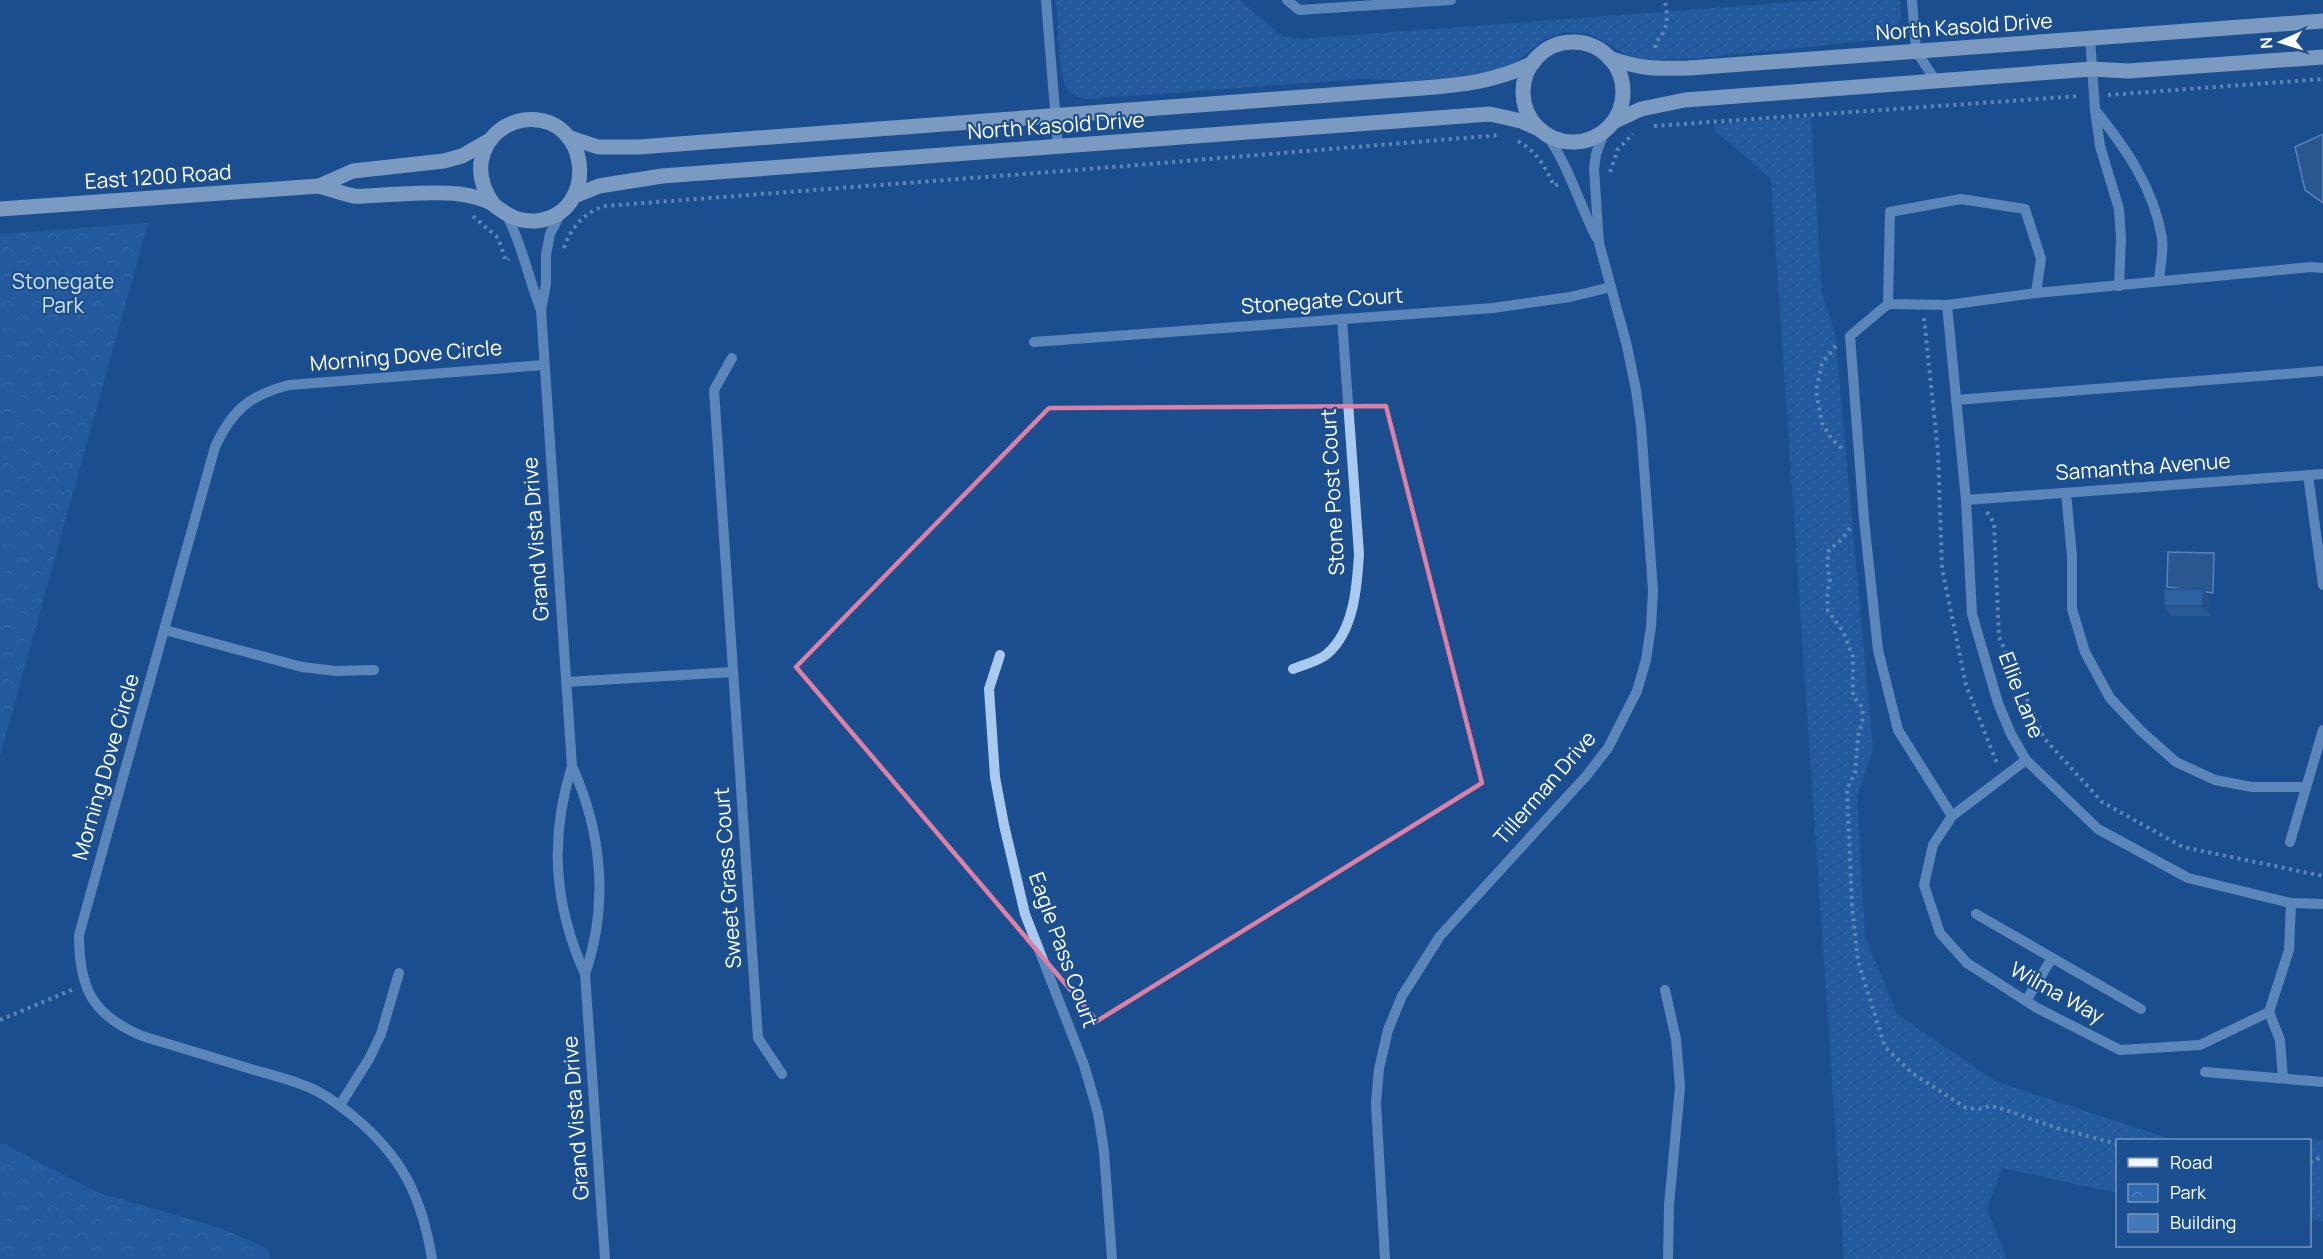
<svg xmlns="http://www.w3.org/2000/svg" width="2323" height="1259" font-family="Manrope,sans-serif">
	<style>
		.grass { fill: url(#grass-dots) }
		.park { fill: url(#park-crowns) }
		.water { fill: #3c6290; stroke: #9cc4f0; stroke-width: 1.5 }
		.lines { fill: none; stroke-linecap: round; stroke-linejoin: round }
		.path { stroke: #a9c9ee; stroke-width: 4; stroke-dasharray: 3 4.5; stroke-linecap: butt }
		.minor { stroke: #a9c9ee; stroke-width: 10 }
		.major { stroke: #f0f6ff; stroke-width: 15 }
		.wall { fill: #3a679d }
		.shaded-wall { fill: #305480 }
		.building { fill: #4478b7; stroke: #305480; stroke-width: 1.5 }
		.marked { fill: none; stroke: #dd80a5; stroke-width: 4.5; stroke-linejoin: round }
		.labels { text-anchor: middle; stroke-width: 4.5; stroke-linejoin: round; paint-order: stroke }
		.street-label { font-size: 21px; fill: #fff; stroke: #1b4f8f }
		.park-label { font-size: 21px; fill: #cfe3fa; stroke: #1b4f8f }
	</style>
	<defs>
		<pattern id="grass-dots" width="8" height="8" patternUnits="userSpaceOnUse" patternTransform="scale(1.5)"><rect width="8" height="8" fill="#2e69ad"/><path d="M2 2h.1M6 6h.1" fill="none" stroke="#4d80b9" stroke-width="1.8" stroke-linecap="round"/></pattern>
		<pattern id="park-crowns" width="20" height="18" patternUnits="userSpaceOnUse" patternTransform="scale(1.5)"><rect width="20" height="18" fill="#2e69ad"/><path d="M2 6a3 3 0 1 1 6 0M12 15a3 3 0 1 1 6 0" fill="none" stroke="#4d80b9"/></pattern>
	</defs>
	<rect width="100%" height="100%" fill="#1b4f8f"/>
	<g class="grass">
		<path d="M1056 0H1240L1282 36 1300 39 1821 0H1900C1902 20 1902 28 1884 39L1701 58 1641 60 1627 55 1590 34 1566 32 1545 39 1509 67 1470 75 1413 81 1362 79 1089 99C1081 98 1074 97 1068 90 1058 78 1058 18 1056 0Z"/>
		<path d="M1811 117 1822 294 1835 333 1873 750 1857 797 1865 937 1897 1014 1995 1081 2170 1139 2323 1140V1222L2310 1218V1140H2118L2117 1193 2002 1168 1987 1209 2007 1259H1844L1771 179 1715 131 1714 124Z"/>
	</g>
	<g class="park">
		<path d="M148 223 0 756V234Z"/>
		<path d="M0 1142 99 1193 220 1228 269 1249 270 1259H0Z"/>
	</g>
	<g class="water">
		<path d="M2323 134V203L2305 190 2295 147Z"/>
		<path d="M2168 552 2214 553 2213 593 2167 587Z"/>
	</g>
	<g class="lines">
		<g class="path">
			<path d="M1655 48C1656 40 1661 37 1664 31 1669 21 1666 10 1665 0"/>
			<path d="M2108 95 2323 79"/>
			<path d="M1654 126 2080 96"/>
			<path d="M1518 141C1537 152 1545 166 1554 186L1559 184"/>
			<path d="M1610 172 1618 149 1633 134"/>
			<path d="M473 216 498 238 506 261 509 259"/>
			<path d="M564 248C570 228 586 211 605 206L1076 170 1500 135"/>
			<path d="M1924 318 1938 452 1942 568 1966 685 1998 766"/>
			<path d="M1836 346 1822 363 1816 391 1822 423 1831 438 1844 451"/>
			<path d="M1987 512 1994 523 1999 637 2044 738 2102 802 2183 847 2323 876"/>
			<path d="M1850 528 1842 539 1829 550 1827 563 1830 579 1827 597 1828 611 1843 631 1853 657V696L1862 707 1863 718 1858 737 1855 773 1847 789 1852 906 1858 961 1885 1047 1912 1073 1966 1108 1979 1109 1990 1106 2000 1108 2057 1128 2118 1144"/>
			<path d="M0 1020 74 989"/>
			<path d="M2310 1163 2323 1156"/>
		</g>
		<g class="minor">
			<path d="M1046 0 1058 147"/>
			<path d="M1287 0 1299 10 1451 0"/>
			<path d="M1912 0 1916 51 1936 81"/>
			<path d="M2090 38 2095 110 2100 146 2119 209 2121 239 2119 286"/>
			<path d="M2095 110C2126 148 2154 189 2162 238 2164 251 2160 267 2159 281"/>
			<path d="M1547 135C1569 167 1579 203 1596 237"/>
			<path d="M562 211 550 234 546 255V284L541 310 572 766C602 832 609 905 585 974"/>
			<path d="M507 216C523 246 528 278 541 310"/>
			<path d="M2036 293 2041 259 2025 209 1961 199 1890 212 1888 304 1947 305 2036 293 2311 267 2323 268"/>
			<path d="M1888 304 1850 336 1864 519 1878 650 1898 730 1952 816"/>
			<path d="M1947 305 1966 500 1972 614 1998 703 2011 734 2026 760 2098 829 2188 878 2291 903 2323 904"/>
			<path d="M1034 342 1493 308 1570 297 1611 287"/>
			<path d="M732 358 714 390 758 1038 782 1074"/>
			<path d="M1956 400 2323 371"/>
			<path d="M2308 475 2323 585"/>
			<path d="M2066 493 2072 556V609L2085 652 2110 698 2141 731 2176 762 2215 780 2252 787H2306"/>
			<path d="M1966 500 2323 474"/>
			<path d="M165 630 302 667 336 671 374 670"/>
			<path d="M1000 655 989 689 995 777 1004 825 1025 914 1084 1065 1098 1113 1104 1151 1112 1259"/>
			<path d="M1293 669C1303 665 1319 661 1327 654 1354 631 1357 587 1359 554L1342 319"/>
			<path d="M566 682 733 672"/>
			<path d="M2026 760 1952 816 1933 845 1924 885 1940 933 1967 963 2037 1008 2120 1050 2200 1045 2269 1012 2289 950 2291 903"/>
			<path d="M572 766C549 839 554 905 585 974L605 1259"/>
			<path d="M2290 842 2323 730"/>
			<path d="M1976 914 2141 1009"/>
			<path d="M1665 990 1676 1039 1680 1087 1669 1205 1668 1259"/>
			<path d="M2026 1001 2052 958"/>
			<path d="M2269 1012 2280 1040 2283 1078"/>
			<path d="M2205 1072 2323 1082"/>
			<path d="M340 1105 369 1059 381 1034 399 973"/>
			<path d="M432 1259C422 1197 402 1156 353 1116 338 1104 321 1091 303 1085 286 1078 268 1074 251 1069 214 1058 178 1047 142 1036 92 1015 79 988 79 935L215 447C232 410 250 395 289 385L544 365"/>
			<path d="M1385 1259 1376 1103 1379 1069 1388 1030 1402 996 1440 936 1587 775 1608 748 1637 691 1646 660 1651 627 1653 590 1641 426 1636 390 1627 346 1599 243 1594 169 1596 154 1605 130"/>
		</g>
		<g class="major">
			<circle cx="1573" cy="92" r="50"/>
			<path d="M1609 58C1641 69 1656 69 1689 68L2323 21"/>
			<path d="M1613 122 1641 109 1685 100 2092 69 2128 71 2323 57"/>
			<path d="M568 137 598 147H639L1423 88C1462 85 1498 81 1533 63"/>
			<path d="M319 186 353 171 444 161 462 156 490 140"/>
			<path d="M574 196 599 186 662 176 1490 114 1521 121 1541 130"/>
			<path d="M0 209 319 186C330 189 343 194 354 196 363 197 373 195 382 195 407 194 434 191 459 194 469 195 486 199 494 205 507 215 518 222 535 221 601 215 591 112 524 120 509 122 495 131 487 145 476 165 480 185 493 204"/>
		</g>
	</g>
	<path class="wall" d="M2203 589 2210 599V616H2171L2164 606Z"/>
	<path class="shaded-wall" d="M2203 589 2210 599V616L2203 606Z"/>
	<rect class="building" x="2164" y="589" width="39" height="17"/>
	<path d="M0 0H2323V1259H0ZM1386 406 1482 783 1097 1021 796 667 1049 408Z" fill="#1b4f8f" fill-opacity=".55" fill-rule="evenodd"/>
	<path class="marked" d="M1386 406 1482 783 1097 1021 796 667 1049 408Z"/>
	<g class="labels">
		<g class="street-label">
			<text transform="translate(1964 27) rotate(-4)" y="7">North Kasold Drive</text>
			<text transform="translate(1056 126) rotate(-4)" y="7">North Kasold Drive</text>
			<text transform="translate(158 177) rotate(-4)" y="7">East 1200 Road</text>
			<text transform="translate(1322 301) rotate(-4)" y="7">Stonegate Court</text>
			<text transform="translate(406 356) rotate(-5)" y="7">Morning Dove Circle</text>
			<text transform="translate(2143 467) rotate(-4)" y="7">Samantha Avenue</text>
			<text transform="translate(1333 492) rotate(-93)" y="7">Stone Post Court</text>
			<text transform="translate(536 539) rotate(-94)" y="7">Grand Vista Drive</text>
			<text transform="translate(2021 695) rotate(69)" y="7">Ellie Lane</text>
			<text transform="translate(106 767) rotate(-74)" y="7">Morning Dove Circle</text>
			<text transform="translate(1545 788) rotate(-49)" y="7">Tillerman Drive</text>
			<text transform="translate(728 878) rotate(-94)" y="7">Sweet Grass Court</text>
			<text transform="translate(1063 950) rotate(70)" y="7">Eagle Pass Court</text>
			<text transform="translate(2057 993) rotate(29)" y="7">Wilma Way</text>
			<text transform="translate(576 1118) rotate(-94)" y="7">Grand Vista Drive</text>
		</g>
		<g class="park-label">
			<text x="63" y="289">Stonegate<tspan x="63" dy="24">Park</tspan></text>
		</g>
	</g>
	<rect x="2116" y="1139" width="195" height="108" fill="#1b4f8f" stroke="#7695bc" stroke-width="1.5"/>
	<rect x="2128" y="1158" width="30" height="9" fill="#f0f6ff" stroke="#7695bc" stroke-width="1.5"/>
	<text x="2170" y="1169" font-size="18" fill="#ffffff">Road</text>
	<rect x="2128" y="1184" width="30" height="18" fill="url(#park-crowns)" stroke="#7695bc" stroke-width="1.5"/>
	<text x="2170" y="1199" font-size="18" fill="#ffffff">Park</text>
	<rect x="2128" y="1214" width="30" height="18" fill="#4478b7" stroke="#7695bc" stroke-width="1.5"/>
	<text x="2170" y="1229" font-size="18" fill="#ffffff">Building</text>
	<g transform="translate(2281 42) rotate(266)" stroke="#1b4f8f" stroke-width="4.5" paint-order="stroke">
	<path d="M0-4.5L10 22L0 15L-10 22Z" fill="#ffffff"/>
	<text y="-9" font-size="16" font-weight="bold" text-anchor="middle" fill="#ffffff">N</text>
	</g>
</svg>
